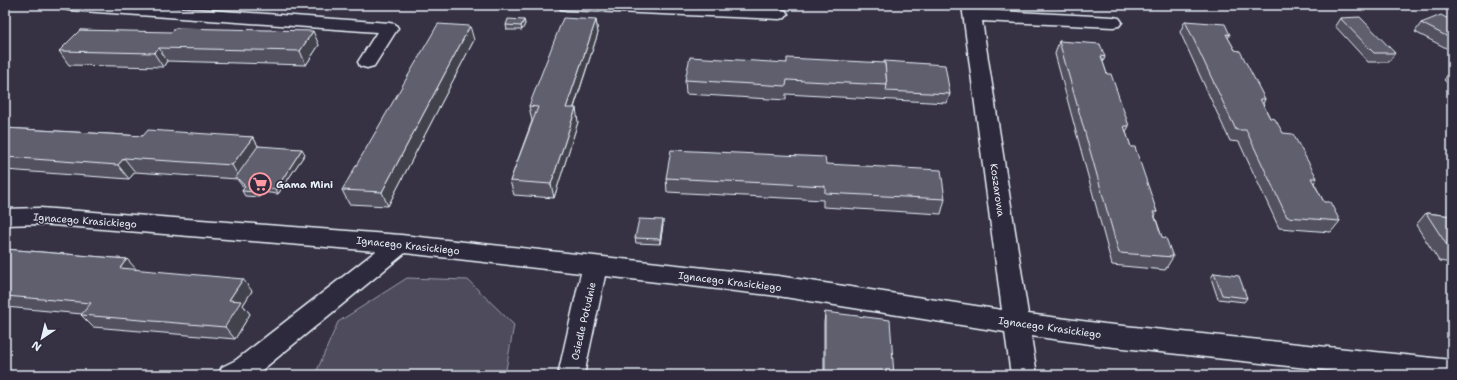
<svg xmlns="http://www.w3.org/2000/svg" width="1457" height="380" font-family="'Shantell Sans',sans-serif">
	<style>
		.green { fill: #4d4b5c; stroke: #9a9eaa }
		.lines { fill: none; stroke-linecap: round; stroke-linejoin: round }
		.minor-casing { stroke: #e8f1f8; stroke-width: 3 }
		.minor { fill: #2f2a3d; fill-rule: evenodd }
		.wall { fill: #53515f; stroke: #e8f1f8 }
		.shaded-wall { fill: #43424d; stroke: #e8f1f8 }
		.building { fill: #605e6e; stroke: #e8f1f8 }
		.labels { text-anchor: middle; stroke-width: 3; stroke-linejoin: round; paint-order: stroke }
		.poi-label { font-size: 10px; font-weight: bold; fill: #e8f1f8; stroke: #2f2a3d; text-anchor: start }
		.street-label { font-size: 10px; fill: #e8f1f8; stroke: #2f2a3d }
	</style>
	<rect width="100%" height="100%" fill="#363244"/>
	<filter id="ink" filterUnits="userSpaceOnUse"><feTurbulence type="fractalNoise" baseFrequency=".025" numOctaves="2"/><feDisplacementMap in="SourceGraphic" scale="8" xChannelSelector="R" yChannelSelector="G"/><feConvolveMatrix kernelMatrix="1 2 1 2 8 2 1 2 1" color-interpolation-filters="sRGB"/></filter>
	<g filter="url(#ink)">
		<path class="green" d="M407 278 468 280 514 325 505 375H315L338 322Z"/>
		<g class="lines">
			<g class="minor-casing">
				<g id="minor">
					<path d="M60 5H141L389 23 395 24 398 28 374 66 367 68 360 66 358 62 377 32 69 10 63 9Z"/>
					<path d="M558 5H689L779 9 785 10 788 14 785 18 779 19 567 10 561 9Z"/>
					<path d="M962 5H980V10L1113 17 1119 18 1122 22 1119 26 1113 27 982 21 1028 314 1105 324 1452 360V375H1372L1105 346 1031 336 1037 375H1011L1005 332 778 296 605 276 584 375H558L581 273 405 253 256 375H218L222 367 236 360 376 251 40 224 5 225V209L40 208 401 235 778 276 1002 310Z"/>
				</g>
			</g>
			<use href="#minor" class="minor"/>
		</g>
		<g class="wall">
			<path d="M456 5H494L492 8 457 7Z"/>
			<path d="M1058 5H1075L1073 9 1059 8Z"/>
			<path d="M1337 5H1404V6Z"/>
			<path d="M1340 18 1395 53 1389 62H1368L1335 26Z"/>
			<path d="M524 20 525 24 522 30H507L506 25Z"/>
			<path d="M596 20 598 33 574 108 578 122 554 198 514 195 510 181 532 121 529 106Z"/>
			<path d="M1185 21 1230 35 1228 38 1235 50 1265 99 1263 104 1270 118 1283 133 1317 178 1314 183 1324 202 1340 221 1331 232 1279 228 1239 142 1230 141 1180 32Z"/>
			<path d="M1452 21V51L1415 32 1421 23Z"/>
			<path d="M80 30 319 45 306 65 167 61 163 67 69 65 59 51Z"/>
			<path d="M474 40 388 206 349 204 342 190Z"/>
			<path d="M1059 41 1105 57 1103 62 1107 74 1129 126 1126 132 1131 147 1157 212 1155 216 1162 237 1173 257 1165 270 1112 265 1055 54Z"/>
			<path d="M787 63 950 94 947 103 786 94V100L686 94 685 80Z"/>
			<path d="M1448 75H1452V85H1449L1444 80Z"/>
			<path d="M5 128 143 136 253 137 258 146 305 154 278 194 262 192 259 197 245 196 242 191 244 188 239 182 237 179 135 172 129 179 5 170Z"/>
			<path d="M826 164 945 199 941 214 823 207V200L667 192 666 178Z"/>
			<path d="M1426 213 1452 216V263L1439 261 1416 225Z"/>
			<path d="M663 225 660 244 636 243 635 238Z"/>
			<path d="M5 249 127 259 136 270 252 291 243 305 250 314 235 339 93 327 81 315 82 314 5 307Z"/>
			<path d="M1214 273 1247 298 1244 302 1218 299 1211 278Z"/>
			<path d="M825 312 894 375H824V323Z"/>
		</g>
		<g class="shaded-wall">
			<path d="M524 20 525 24 522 30 521 26Z"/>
			<path d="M596 20 598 33 569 122 566 108Z"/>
			<path d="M470 26 474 40 388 206 382 192Z"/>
			<path d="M313 31 319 45 306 65 300 51Z"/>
			<path d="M159 48 167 61 163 67 154 53Z"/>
			<path d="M576 108 578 122 554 198 551 184Z"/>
			<path d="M253 137 261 151 240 179 232 165Z"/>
			<path d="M302 149 305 154 278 194 276 189Z"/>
			<path d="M124 158 135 172 129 179 118 165Z"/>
			<path d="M259 188 262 192 259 197 256 192Z"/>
			<path d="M663 220V225L660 244V239Z"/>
			<path d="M127 259 138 271 120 268Z"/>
			<path d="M243 279 252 291 243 305 250 314 235 339 225 327 229 300Z"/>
		</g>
		<g class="building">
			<path d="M1441 15 1452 21V39L1421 23Z"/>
			<path d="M1360 17 1395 53H1374L1340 18Z"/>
			<path d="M563 18 596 20 566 108H576L551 184 510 181 538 107 529 106Z"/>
			<path d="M508 19 524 20 521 26 506 25Z"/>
			<path d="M1185 21 1225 24 1230 35 1226 34 1235 50 1240 51 1265 99H1260L1270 118 1275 119 1283 133 1293 134 1317 178H1311L1324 202H1330L1340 221 1287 217 1246 130H1236Z"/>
			<path d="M438 24 470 26 382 192 342 190Z"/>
			<path d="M175 28 313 31 300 51 159 48 154 53 59 51 80 30 172 32Z"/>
			<path d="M1059 41 1100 44 1105 57 1101 56 1107 74H1111L1129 126H1124L1131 147H1135L1157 212H1153L1162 237 1166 238 1173 257 1119 253Z"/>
			<path d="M690 57 787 63V58L885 63 887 85 787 80 786 86 685 80Z"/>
			<path d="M884 61 945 65 950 94 886 91 887 85 885 63H884Z"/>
			<path d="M1448 75H1452V79Z"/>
			<path d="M5 128 143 136 148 130 253 137 232 165 124 158 118 165 5 157Z"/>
			<path d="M258 146 302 149 276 189 259 188 256 192 242 191 245 186 236 177Z"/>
			<path d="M671 150 825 157 826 164 941 170 945 199 825 193V186L666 178Z"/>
			<path d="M1426 213 1452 216V250H1450Z"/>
			<path d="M639 219 663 220 660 239 635 238Z"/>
			<path d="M5 249 127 259 120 268 243 279 229 300 241 301 225 327 81 315 91 303 5 296Z"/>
			<path d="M1214 273 1239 276 1247 298 1222 295Z"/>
			<path d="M825 312 890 320 894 375H825Z"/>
		</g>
	</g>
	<defs>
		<g id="supermarket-ring" transform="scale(1.15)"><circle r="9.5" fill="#2f2a3d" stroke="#ff9aa2" stroke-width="1.5"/><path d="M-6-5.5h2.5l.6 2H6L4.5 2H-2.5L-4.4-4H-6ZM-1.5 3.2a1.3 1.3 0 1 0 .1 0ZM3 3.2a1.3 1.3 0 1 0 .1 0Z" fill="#ff9aa2"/></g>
	</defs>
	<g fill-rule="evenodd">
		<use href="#supermarket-ring" x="260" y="184"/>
	</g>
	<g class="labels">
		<g class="poi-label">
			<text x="276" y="188">Gama Mini</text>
		</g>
		<g class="street-label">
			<text transform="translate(998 190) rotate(82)" y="4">Koszarowa</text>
			<text transform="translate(85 220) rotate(4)" y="4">Ignacego Krasickiego</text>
			<text transform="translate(408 245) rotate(6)" y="4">Ignacego Krasickiego</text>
			<text transform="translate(730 281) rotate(7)" y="4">Ignacego Krasickiego</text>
			<text transform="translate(583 321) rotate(-77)" y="4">Osiedle Południe</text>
			<text transform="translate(1050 327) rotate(8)" y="4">Ignacego Krasickiego</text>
		</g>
	</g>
	<rect width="1457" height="380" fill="none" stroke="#2f2a3d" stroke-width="20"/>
	<rect x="10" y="10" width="1437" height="360" fill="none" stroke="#e8f1f8" stroke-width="1.5" filter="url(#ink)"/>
	<g transform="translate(42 338) rotate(215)" stroke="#2f2a3d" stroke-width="3" paint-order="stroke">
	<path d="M0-3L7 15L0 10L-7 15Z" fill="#e8f1f8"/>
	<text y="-6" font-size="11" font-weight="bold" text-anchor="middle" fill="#e8f1f8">N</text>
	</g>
</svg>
